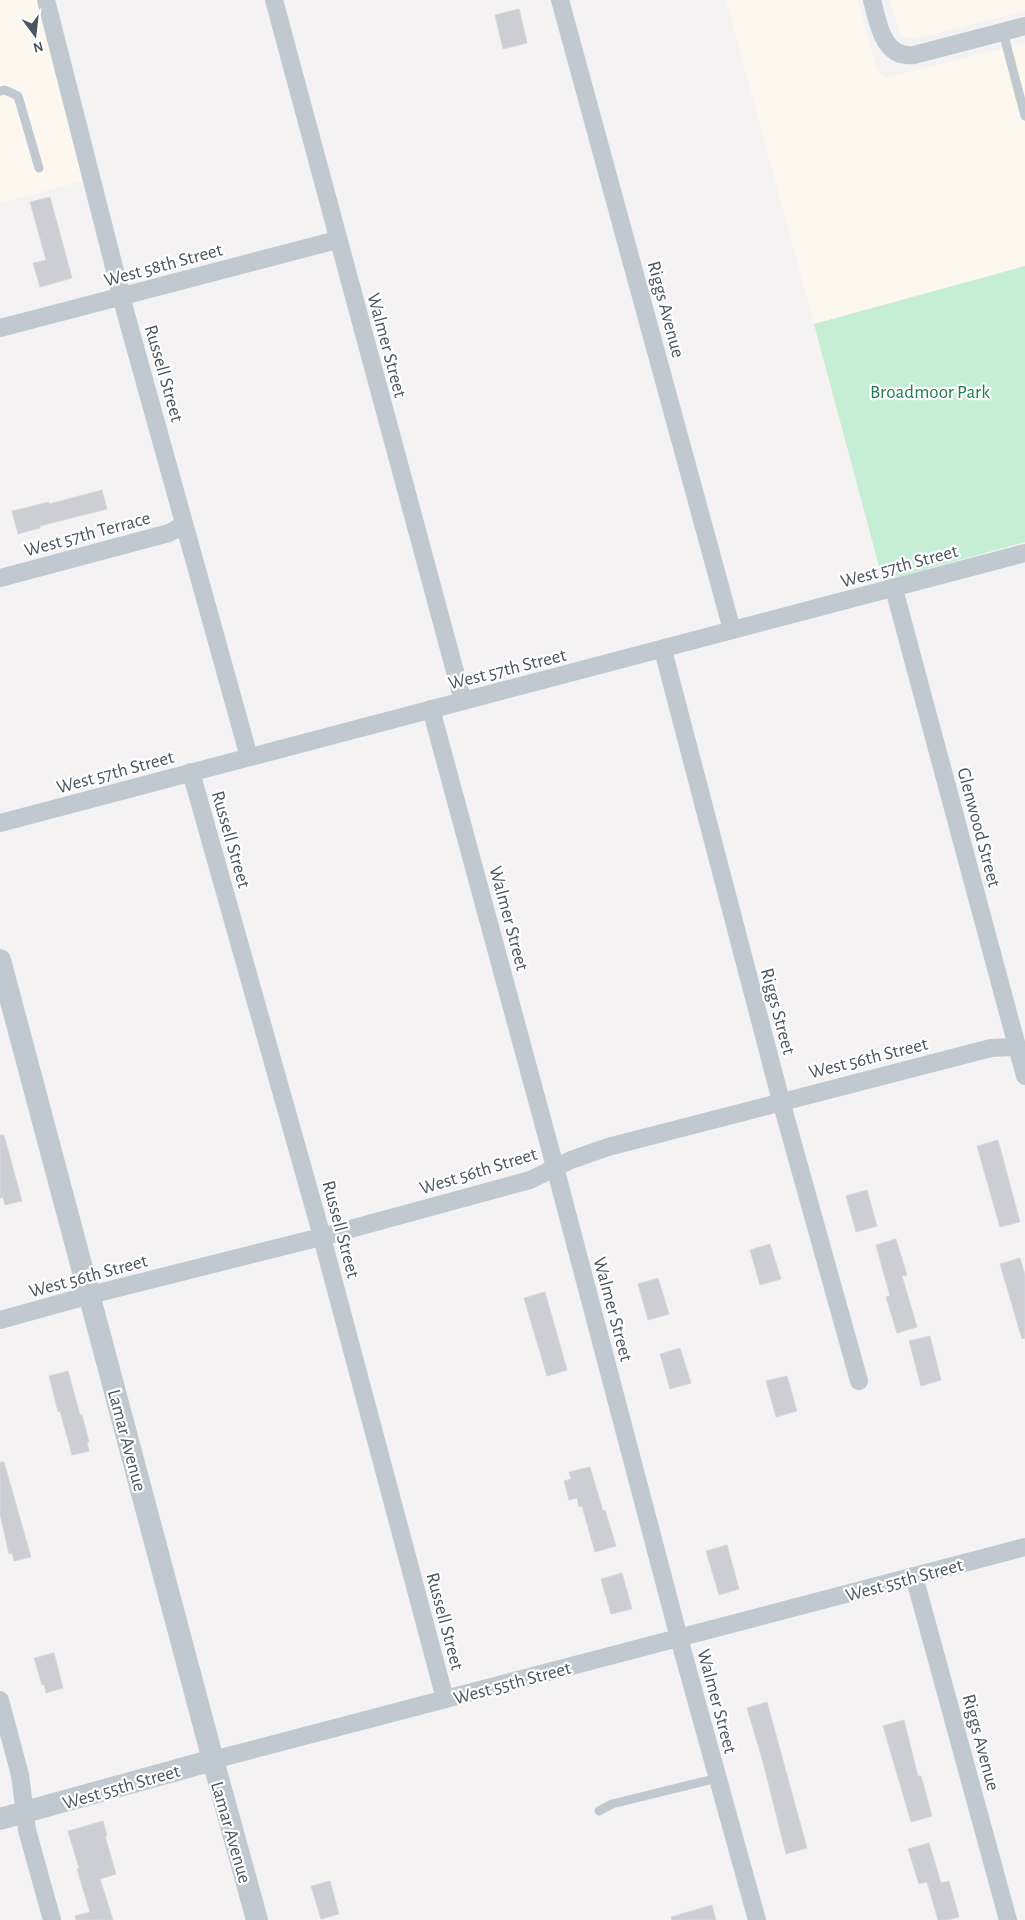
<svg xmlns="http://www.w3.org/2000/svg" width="1025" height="1920" font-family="'Alegreya Sans',sans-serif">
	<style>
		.commercial { fill: #fcf8ef }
		.green { fill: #c5eed5 }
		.building { fill: #cdced4; stroke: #d7d8dd }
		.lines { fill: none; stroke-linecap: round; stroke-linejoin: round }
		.service { stroke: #c1c9d0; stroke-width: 9 }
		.minor { stroke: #c1c9d0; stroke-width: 18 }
		.tertiary { stroke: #c1c9d0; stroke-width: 22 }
		.labels { text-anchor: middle; stroke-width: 4.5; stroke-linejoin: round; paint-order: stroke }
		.street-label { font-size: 19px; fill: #4b555f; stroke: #fff }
		.park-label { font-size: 19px; fill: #1e7d50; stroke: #fff }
	</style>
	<rect width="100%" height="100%" fill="#f4f2f2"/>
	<g class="commercial">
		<path d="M0 0H39L86 180 0 203Z"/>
		<path d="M726 0H858L877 70 885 77H890L1025 43V266L814 324Z"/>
		<path d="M890 0H1025V11L914 39 905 37 899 31Z"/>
	</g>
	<path class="green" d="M1025 266V542L883 581 814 324Z"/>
	<g class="building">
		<path d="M519 9 527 43 503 49 495 15Z"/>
		<path d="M50 197 72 278 40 287 33 263 46 260 30 202Z"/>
		<path d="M102 490 107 509 40 526V528L18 534 12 511 49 502V504Z"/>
		<path d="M0 1135H4L22 1201 5 1205 3 1197 0 1198Z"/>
		<path d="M998 1140 1020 1222 1000 1227 977 1146Z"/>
		<path d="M867 1190 877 1226 856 1232 846 1196Z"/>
		<path d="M896 1239 907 1275 902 1276 917 1327 897 1333 886 1297 890 1296 876 1245Z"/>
		<path d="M770 1244 781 1279 760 1285 750 1250Z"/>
		<path d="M1020 1258 1025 1275V1338L1022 1339 1000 1264Z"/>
		<path d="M658 1278 669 1314 648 1320 638 1284Z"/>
		<path d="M545 1292 567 1370 547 1376 524 1298Z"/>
		<path d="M930 1336 941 1380 921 1386 909 1341Z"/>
		<path d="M680 1348 691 1383 670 1389 660 1354Z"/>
		<path d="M68 1371 80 1415H82L89 1442 87 1443 89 1451 72 1455 60 1411 58 1412 49 1376Z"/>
		<path d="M787 1376 797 1411 776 1417 766 1381Z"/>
		<path d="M0 1462H4L31 1557 14 1561 12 1553 9 1554 0 1514Z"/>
		<path d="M590 1467 603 1511 605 1510 616 1546 595 1552 582 1506 579 1507 577 1498 569 1500 564 1481 571 1479 569 1472Z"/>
		<path d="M727 1545 739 1589 719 1595 706 1551Z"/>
		<path d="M622 1573 632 1609 611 1614 601 1579Z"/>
		<path d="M54 1653 63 1688 46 1693 44 1684 42 1685 34 1658Z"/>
		<path d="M767 1702 807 1848 786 1854 763 1762 747 1708Z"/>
		<path d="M904 1720 918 1776H921L932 1816 911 1822 883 1726Z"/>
		<path d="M103 1821 107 1836H105L116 1874 100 1879 113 1920H76L75 1916 90 1912 77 1869 79 1868 68 1831Z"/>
		<path d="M929 1843 941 1883 949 1881 959 1917 948 1920H938L927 1882 919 1884 908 1849Z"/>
		<path d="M330 1881 339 1914 321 1919 311 1886Z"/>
		<path d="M712 1905 716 1920H672L671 1917Z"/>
	</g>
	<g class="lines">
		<g class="service">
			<path d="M1003 32 1025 116"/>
			<path d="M0 91 5 90 18 96 39 168"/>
			<path d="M599 1811 612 1804 718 1778"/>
		</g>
		<g class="minor">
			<path d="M46 0 127 318 249 757"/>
			<path d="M274 0 463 701"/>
			<path d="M560 0 732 630"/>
			<path d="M872 0C878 23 883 59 914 55L1025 26"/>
			<path d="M0 328 337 240"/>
			<path d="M0 578 169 533 183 525"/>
			<path d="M894 589 1025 1076"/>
			<path d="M663 650 781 1101 859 1381"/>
			<path d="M431 709 551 1152 679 1638 757 1920"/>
			<path d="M191 772 316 1215 445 1699"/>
			<path d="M0 823 1025 553"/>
			<path d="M0 1320 90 1295 321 1237 530 1180 571 1160 608 1147 991 1048 1014 1047 1025 1051"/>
			<path d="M914 1576 1008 1920"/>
			<path d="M0 1700 20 1775 27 1830 52 1920"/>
			<path d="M213 1760 1025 1547"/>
		</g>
		<g class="tertiary">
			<path d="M0 960 213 1760 257 1920"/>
			<path d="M0 1819 213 1760"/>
		</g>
	</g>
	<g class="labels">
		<g class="street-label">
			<text transform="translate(163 264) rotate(-15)" y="7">West 58th Street</text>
			<text transform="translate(667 309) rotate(75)" y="7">Riggs Avenue</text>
			<text transform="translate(388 345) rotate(75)" y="7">Walmer Street</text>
			<text transform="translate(165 373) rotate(74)" y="7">Russell Street</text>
			<text transform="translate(87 533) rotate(-15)" y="7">West 57th Terrace</text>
			<text transform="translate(899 565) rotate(-15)" y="7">West 57th Street</text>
			<text transform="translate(507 668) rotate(-14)" y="7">West 57th Street</text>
			<text transform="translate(115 771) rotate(-15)" y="7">West 57th Street</text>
			<text transform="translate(980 827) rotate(75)" y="7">Glenwood Street</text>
			<text transform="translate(232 839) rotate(74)" y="7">Russell Street</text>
			<text transform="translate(510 918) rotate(75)" y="7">Walmer Street</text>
			<text transform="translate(779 1011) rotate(75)" y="7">Riggs Street</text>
			<text transform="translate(868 1057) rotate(-14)" y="7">West 56th Street</text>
			<text transform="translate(478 1170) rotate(-17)" y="7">West 56th Street</text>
			<text transform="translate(342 1229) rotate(75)" y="7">Russell Street</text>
			<text transform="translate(88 1275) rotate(-15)" y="7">West 56th Street</text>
			<text transform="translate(614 1309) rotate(75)" y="7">Walmer Street</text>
			<text transform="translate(128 1440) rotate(75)" y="7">Lamar Avenue</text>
			<text transform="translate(904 1579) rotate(-15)" y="7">West 55th Street</text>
			<text transform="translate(446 1621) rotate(75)" y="7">Russell Street</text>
			<text transform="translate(512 1682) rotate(-15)" y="7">West 55th Street</text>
			<text transform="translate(718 1701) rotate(75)" y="7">Walmer Street</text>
			<text transform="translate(982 1742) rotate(75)" y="7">Riggs Avenue</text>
			<text transform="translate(121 1786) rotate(-16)" y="7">West 55th Street</text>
			<text transform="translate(232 1832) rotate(74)" y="7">Lamar Avenue</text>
		</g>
		<g class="park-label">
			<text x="930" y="398">Broadmoor Park</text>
		</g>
	</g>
	<g transform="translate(35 35) rotate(165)" stroke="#ffffff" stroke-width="4" paint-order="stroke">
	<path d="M0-4L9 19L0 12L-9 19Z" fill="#4b555f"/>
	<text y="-8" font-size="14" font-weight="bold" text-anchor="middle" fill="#4b555f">N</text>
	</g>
</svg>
